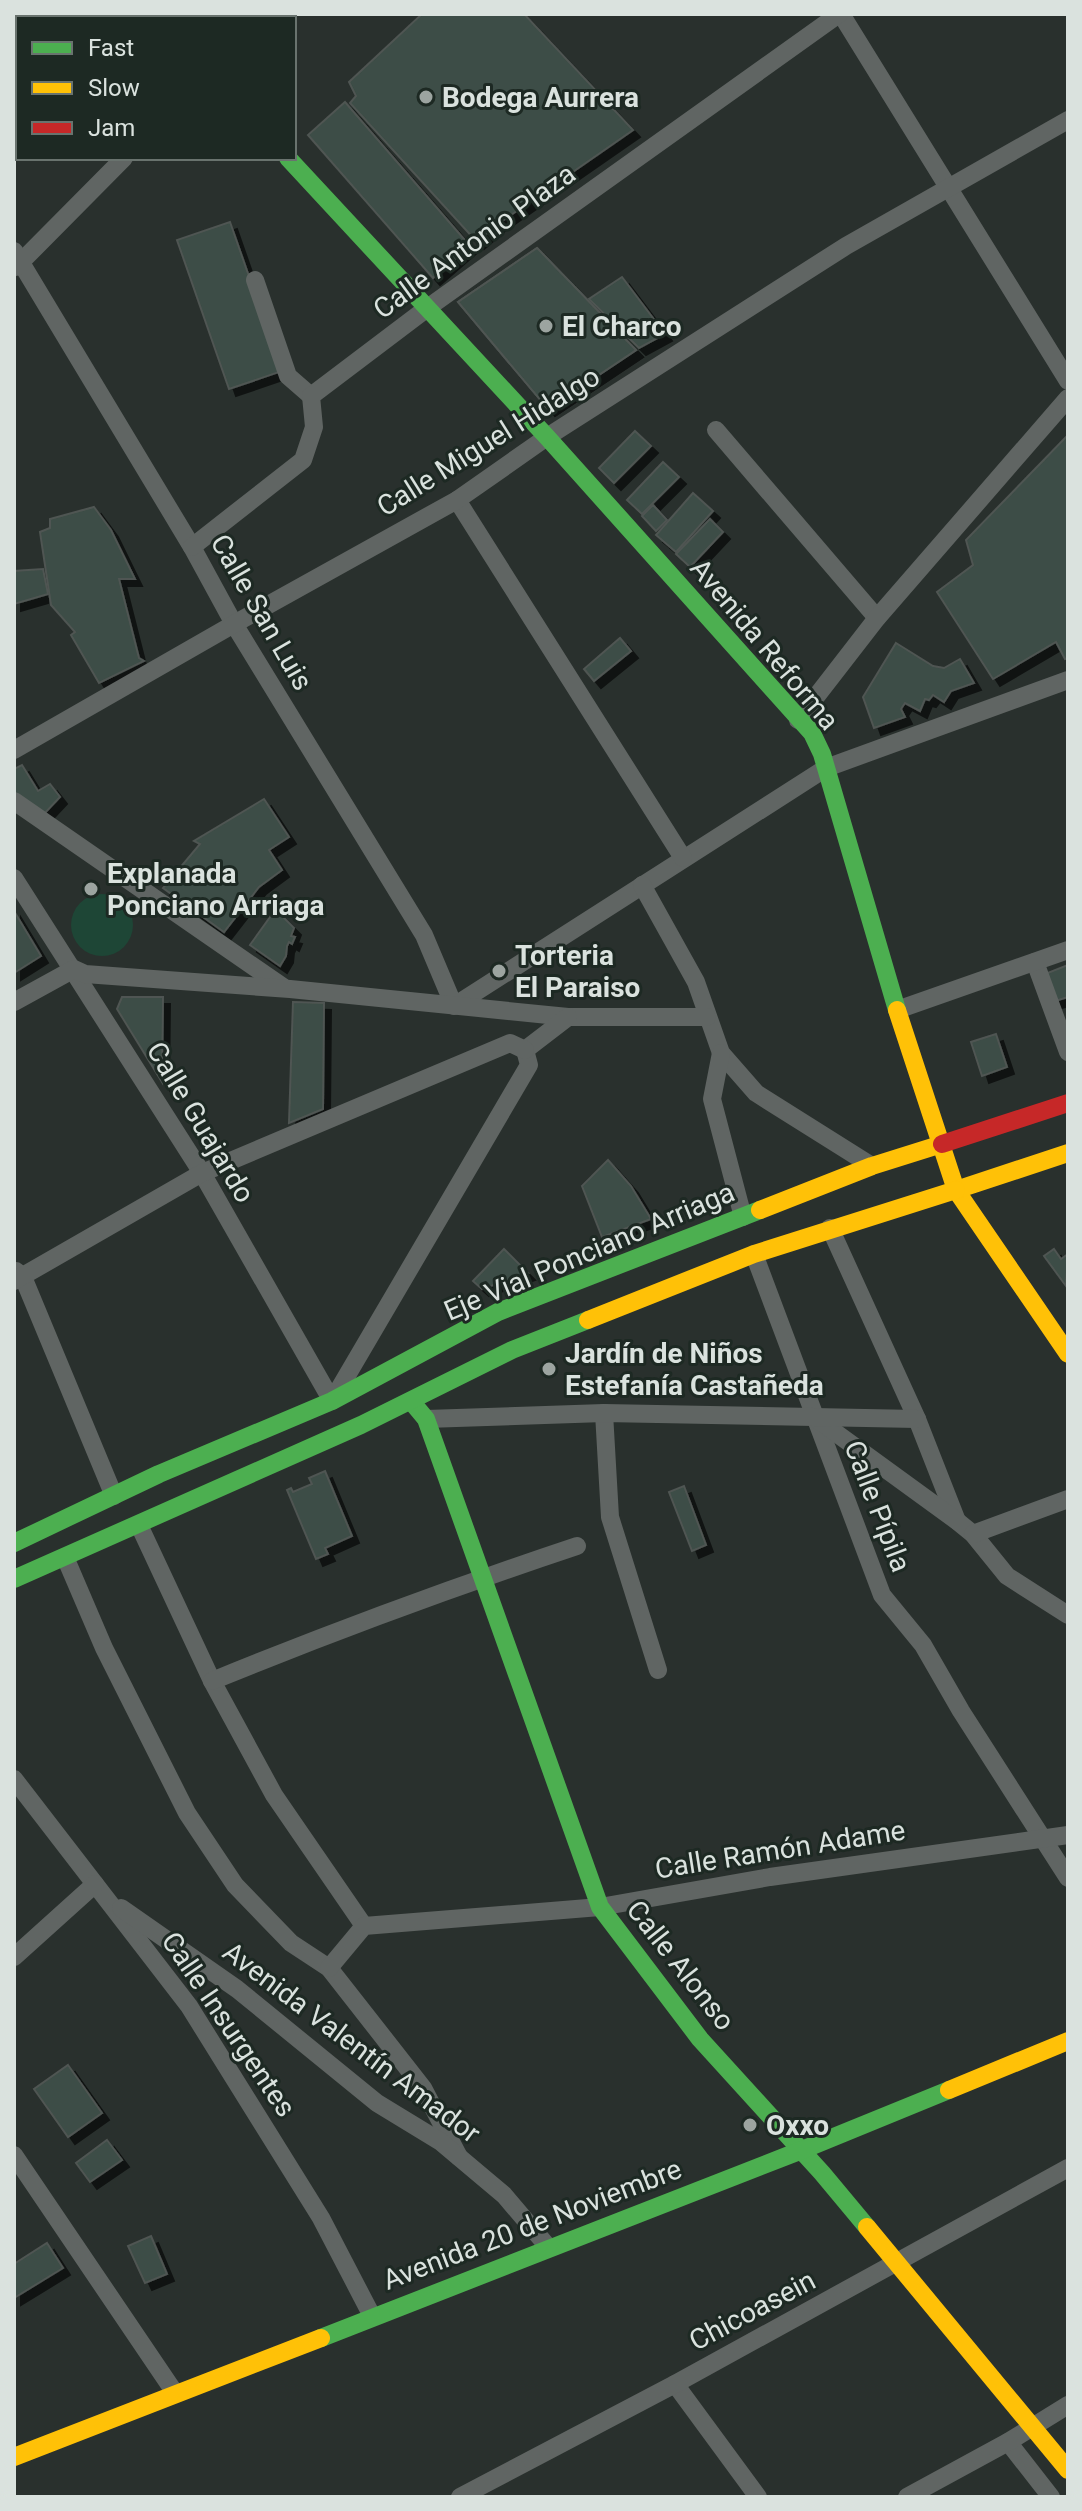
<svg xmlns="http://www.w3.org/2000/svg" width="1082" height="2511" font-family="Roboto,sans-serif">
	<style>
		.green { fill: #1e4636 }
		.building { fill: #3c4d46; stroke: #4f5552; stroke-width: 2; fill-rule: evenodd; filter: url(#shadow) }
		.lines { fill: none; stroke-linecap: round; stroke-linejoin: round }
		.street { stroke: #606563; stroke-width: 18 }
		.fast { stroke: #4caf50; stroke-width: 18 }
		.slow { stroke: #ffc107; stroke-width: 18 }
		.jam { stroke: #c62828; stroke-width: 18 }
		.poi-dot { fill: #9ca4a0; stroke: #1d2923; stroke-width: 3 }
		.labels { text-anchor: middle; stroke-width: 6; stroke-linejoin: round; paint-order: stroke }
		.poi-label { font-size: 28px; font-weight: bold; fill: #dae2de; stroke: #1d2923; text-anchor: start }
		.street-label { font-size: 28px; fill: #dae2de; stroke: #1d2923 }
	</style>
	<defs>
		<filter id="shadow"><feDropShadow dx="7" dy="7" stdDeviation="0" flood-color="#0009"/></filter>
	</defs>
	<rect width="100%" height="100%" fill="#29302d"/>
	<circle class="green" cx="102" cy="925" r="31"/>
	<g class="building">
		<path d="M422 14H524L633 130 498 224 477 242 350 103 356 96 349 82Z"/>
		<path d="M345 102 470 246 433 278 308 135Z"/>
		<path d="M230 222 282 371 229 389 177 240Z"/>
		<path d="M537 248 636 350 548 409 458 302ZM540 278 606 349 570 366 520 305 532 299 520 287Z"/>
		<path d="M537 248 636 350 548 409 458 302Z"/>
		<path d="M622 277 665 334 639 348 589 299Z"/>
		<path d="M635 431 651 446 614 483 599 468Z"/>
		<path d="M1068 435V658L1065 659 1056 642 993 679 937 592 973 565 966 540Z"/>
		<path d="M663 462 679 477 642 514 627 500Z"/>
		<path d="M693 493 713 511 676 552 656 535Z"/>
		<path d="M653 505 667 520 656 531 642 516Z"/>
		<path d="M94 507 111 530 135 579H119L139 658 144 661 99 683 71 635 75 632 51 605 40 532 50 528V519Z"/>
		<path d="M710 519 723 532 690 567 676 554Z"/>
		<path d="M43 569 48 594 14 604V571Z"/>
		<path d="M620 638 631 651 594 681 584 669Z"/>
		<path d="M896 643 933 666 944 668 960 659 974 683 951 691 944 702 933 695 929 700 925 699 920 711 905 703 901 709 905 717 874 728 863 697Z"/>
		<path d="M22 765 38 791 50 784 60 797 44 814 14 792V769Z"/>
		<path d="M264 799 289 837 269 850 282 870 259 887 224 932 163 888 200 844 194 841Z"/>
		<path d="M14 911 41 956 14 973Z"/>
		<path d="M278 912 294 928 291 936 295 937 292 944 289 942 287 946 286 956 280 966 250 945 273 913Z"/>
		<path d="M1068 965V997L1055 1001 1045 974Z"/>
		<path d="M122 997H163L162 1082 117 1009Z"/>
		<path d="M293 1002 324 1003 323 1109 289 1123Z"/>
		<path d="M996 1034 1007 1067 982 1076 971 1042Z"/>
		<path d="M608 1160 631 1186 651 1219 602 1237 582 1186Z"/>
		<path d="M504 1249 528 1273 482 1289 473 1281Z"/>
		<path d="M1054 1249 1061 1259 1068 1254 1066 1286 1044 1256Z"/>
		<path d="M325 1471 352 1536 325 1548 328 1554 316 1559 287 1490 291 1488 293 1492 312 1484 309 1478Z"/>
		<path d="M684 1486 706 1545 692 1551 669 1492Z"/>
		<path d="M68 2065 102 2113 68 2137 34 2089Z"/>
		<path d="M107 2140 122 2160 90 2182 76 2163Z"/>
		<path d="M151 2236 167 2274 145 2283 128 2246Z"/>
		<path d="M47 2243 63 2268 14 2298V2264Z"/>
	</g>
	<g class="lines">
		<g class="street">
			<path d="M841 14 1068 381"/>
			<path d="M232 18 236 14"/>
			<path d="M14 251 192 547 234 624 424 935 454 1006 826 768 1068 680"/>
			<path d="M16 267 124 158"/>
			<path d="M255 280 288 376 311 396"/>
			<path d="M716 430 877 618"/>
			<path d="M457 500 683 858"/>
			<path d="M192 547 303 460 314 427 311 396 426 309 839 14"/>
			<path d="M798 720 877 618 1068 398"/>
			<path d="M14 750 234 624 457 500 547 437 846 246 1068 120"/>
			<path d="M14 801 283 987"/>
			<path d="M14 878 202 1173 332 1401 529 1065 525 1050"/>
			<path d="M642 885 696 982 721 1053 756 1093 872 1166"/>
			<path d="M1035 962 1068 1052"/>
			<path d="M14 1002 74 969 85 974 290 989 568 1017H707"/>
			<path d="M897 1010 1068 950"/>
			<path d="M525 1050 568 1017"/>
			<path d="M721 1053 712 1099 743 1217"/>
			<path d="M830 1228 917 1419 957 1521"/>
			<path d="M754 1254 882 1595 923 1645 961 1711 1068 1878"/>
			<path d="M16 1271 23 1277 114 1496"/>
			<path d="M14 1281 202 1173 510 1043 525 1050"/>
			<path d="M604 1413 610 1517 658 1670"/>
			<path d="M814 1417 957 1521 973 1534 1007 1576 1068 1615"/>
			<path d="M426 1419 604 1413 917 1419"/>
			<path d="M139 1525 212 1681 274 1795 364 1926"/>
			<path d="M973 1534 1068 1499"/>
			<path d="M65 1557 104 1648 187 1813 235 1885 291 1943 329 1968 423 2088 459 2157"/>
			<path d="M212 1681C332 1632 454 1587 577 1546"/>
			<path d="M14 1779 189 2006 321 2218 372 2316"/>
			<path d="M121 1908 237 1989 377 2103 441 2142 504 2195 549 2248"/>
			<path d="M14 1957 95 1884"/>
			<path d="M329 1968 364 1926 600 1907 770 1877 1068 1835"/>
			<path d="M14 2155 175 2393"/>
			<path d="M675 2384 758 2497"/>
			<path d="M1008 2442 1051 2497"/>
			<path d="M460 2497 675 2384 1068 2168"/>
			<path d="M907 2497 1008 2442 1068 2405"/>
		</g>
		<g class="fast">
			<path d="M288 158 547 437 812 733 822 754 897 1010"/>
			<path d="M411 1401 426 1419 600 1907 700 2039 822 2173 867 2227"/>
			<path d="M14 1543 159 1474 332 1401 498 1312 760 1210"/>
			<path d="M14 1579 361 1425 512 1350 588 1320"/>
			<path d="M321 2338 802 2150 949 2090"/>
		</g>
		<g class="slow">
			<path d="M111 14 118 18"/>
			<path d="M897 1010 956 1190 1068 1354"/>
			<path d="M956 1190 1068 1153"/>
			<path d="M760 1210 872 1166 942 1144"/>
			<path d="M588 1320 754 1254 956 1190"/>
			<path d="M949 2090 1068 2041"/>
			<path d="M867 2227 1068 2470"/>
			<path d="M14 2457 321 2338"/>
		</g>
		<path class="jam" d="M942 1144 1068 1103"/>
	</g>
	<g class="poi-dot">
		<circle cx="426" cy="97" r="8"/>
		<circle cx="546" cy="326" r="8"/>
		<circle cx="91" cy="889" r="8"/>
		<circle cx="499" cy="971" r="8"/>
		<circle cx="549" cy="1369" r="8"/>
		<circle cx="750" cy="2125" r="8"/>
	</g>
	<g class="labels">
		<g class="poi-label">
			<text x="442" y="107">Bodega Aurrera</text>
			<text x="562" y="336">El Charco</text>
			<text x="107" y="883">Explanada<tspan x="107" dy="32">Ponciano Arriaga</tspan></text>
			<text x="515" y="965">Torteria<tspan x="515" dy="32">El Paraiso</tspan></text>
			<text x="565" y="1363">Jardín de Niños<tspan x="565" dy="32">Estefanía Castañeda</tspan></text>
			<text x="766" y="2135">Oxxo</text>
		</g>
		<g class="street-label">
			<text transform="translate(474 241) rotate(-36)" y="10">Calle Antonio Plaza</text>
			<text transform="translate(488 441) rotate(-32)" y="10">Calle Miguel Hidalgo</text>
			<text transform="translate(262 612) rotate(60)" y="10">Calle San Luis</text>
			<text transform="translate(765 644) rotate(50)" y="10">Avenida Reforma</text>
			<text transform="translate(201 1122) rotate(59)" y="10">Calle Guajardo</text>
			<text transform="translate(589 1251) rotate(-23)" y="10">Eje Vial Ponciano Arriaga</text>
			<text transform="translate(878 1506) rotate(69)" y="10">Calle Pípila</text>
			<text transform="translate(780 1849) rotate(-9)" y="10">Calle Ramón Adame</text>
			<text transform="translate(681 1965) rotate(52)" y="10">Calle Alonso</text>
			<text transform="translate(229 2024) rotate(56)" y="10">Calle Insurgentes</text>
			<text transform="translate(352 2042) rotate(37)" y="10">Avenida Valentín Amador</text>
			<text transform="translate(532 2224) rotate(-21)" y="10">Avenida 20 de Noviembre</text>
			<text transform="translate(752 2310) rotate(-28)" y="10">Chicoasein</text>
		</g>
	</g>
	<rect width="1082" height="2511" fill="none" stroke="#dae2de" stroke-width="32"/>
	<rect x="16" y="16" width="280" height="144" fill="#1d2923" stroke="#69736e" stroke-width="2"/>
	<rect x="32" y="42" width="40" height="12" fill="#4caf50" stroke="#69736e" stroke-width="2"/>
	<text x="88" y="56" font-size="24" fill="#dae2de">Fast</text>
	<rect x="32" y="82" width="40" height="12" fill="#ffc107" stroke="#69736e" stroke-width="2"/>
	<text x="88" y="96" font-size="24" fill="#dae2de">Slow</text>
	<rect x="32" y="122" width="40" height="12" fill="#c62828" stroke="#69736e" stroke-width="2"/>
	<text x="88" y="136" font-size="24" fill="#dae2de">Jam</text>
</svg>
